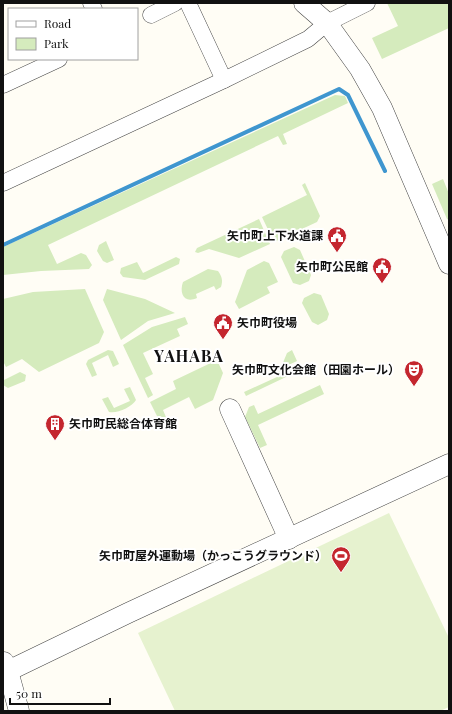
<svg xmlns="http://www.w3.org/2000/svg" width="452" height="714" font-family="'Playfair Display','Noto Sans JP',serif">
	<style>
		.green { fill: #d5ebbd }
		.pitch { fill: #e6f2cf }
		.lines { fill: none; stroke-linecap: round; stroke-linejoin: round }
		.stream { stroke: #3f96cf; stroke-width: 4 }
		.minor-casing { stroke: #444; stroke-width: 17 }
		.tertiary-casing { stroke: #444; stroke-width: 21 }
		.minor { stroke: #fff; stroke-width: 16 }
		.tertiary { stroke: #fff; stroke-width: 20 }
		.labels { text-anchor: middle; stroke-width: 4; stroke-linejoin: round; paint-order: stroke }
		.poi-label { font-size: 12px; font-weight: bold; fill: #111; stroke: #fff; text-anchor: end }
		.district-label { font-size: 16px; font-weight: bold; letter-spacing: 1px; fill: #111; stroke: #fff }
	</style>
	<rect width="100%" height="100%" fill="#fffdf5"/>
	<g class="green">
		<path d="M387 3H449V28L382 59 372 38 398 26Z"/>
		<path d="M335 95 345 96 348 103 283 134 287 144 283 145 278 136 48 245 57 264 81 253 86 255 92 265 89 269 41 271 3 275V247Z"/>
		<path d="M443 179 449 194V220L447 219 432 184Z"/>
		<path d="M305 183 320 216 317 222 274 242 262 217 307 195 302 185Z"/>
		<path d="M259 219 270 244 239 258 209 249 198 253 195 252 197 248Z"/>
		<path d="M106 241 114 260 107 263 103 261 97 251 99 245Z"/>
		<path d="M294 247 300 250 311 275 309 281 300 285 293 283 281 257 284 251Z"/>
		<path d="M176 257 180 259 179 264 145 280 123 277 120 273 121 268 137 262 143 273Z"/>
		<path d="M264 261 269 263 278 282 267 287 270 293 239 309 235 302 247 270Z"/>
		<path d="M208 269 218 271C222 277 223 280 221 287L216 290 214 286 196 294 197 298C184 304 179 293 183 282Z"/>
		<path d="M85 289 104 332 99 343 39 372 22 359 6 367 3 361V299L33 292Z"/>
		<path d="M107 289 145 299 175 313 148 321 121 340 103 300Z"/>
		<path d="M314 293 321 295 329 314 327 320 318 325 312 322 302 303 304 298Z"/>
		<path d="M185 317 188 324 177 329 180 336 143 353 153 374 145 378 153 395 148 398 123 345 152 327Z"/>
		<path d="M108 350 113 351 119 364 113 367 108 355 92 363 97 375 92 377 86 364 88 360Z"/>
		<path d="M292 350 297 361 284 367 288 376 246 396 244 392 277 377 287 353Z"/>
		<path d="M217 360 223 373 213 400 195 409 189 397 163 410 168 422 158 418 150 402 176 389 173 381Z"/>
		<path d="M20 372 26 375 25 381 8 388 3 385 4 380Z"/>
		<path d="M320 385 324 394 258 425 267 445 260 448 245 417 249 407 254 405 258 414Z"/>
		<path d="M130 387 136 400C132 407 117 414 109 412L102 399 108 397 114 408 130 401 124 389Z"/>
	</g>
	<path class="pitch" d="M389 513 449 638V707L440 711H175L138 633Z"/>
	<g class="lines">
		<path class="stream" d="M3 245 339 89 348 95 385 171"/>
		<g class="minor-casing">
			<g id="minor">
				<path d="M91 3 94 9"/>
				<path d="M188 3 224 80"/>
				<path d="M151 15 175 3"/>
				<path d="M3 85 59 59"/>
				<path d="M3 183 224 80 308 39 327 23 367 3"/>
			</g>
		</g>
		<g class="tertiary-casing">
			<g id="tertiary">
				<path d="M304 3 327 23 360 69 382 108 449 264"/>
				<path d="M230 409 289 539"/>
				<path d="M4 662 8 671 19 711"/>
				<path d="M3 677 8 671 128 613 449 464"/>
			</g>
		</g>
		<use href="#minor" class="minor"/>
		<use href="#tertiary" class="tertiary"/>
	</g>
	<defs>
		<g id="civic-pin" transform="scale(1)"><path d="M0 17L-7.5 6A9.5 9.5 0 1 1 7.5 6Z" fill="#c4262e" stroke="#fff"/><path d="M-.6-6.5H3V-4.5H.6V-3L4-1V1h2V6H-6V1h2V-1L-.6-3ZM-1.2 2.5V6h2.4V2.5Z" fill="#fff"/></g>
		<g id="theatre-pin" transform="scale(1)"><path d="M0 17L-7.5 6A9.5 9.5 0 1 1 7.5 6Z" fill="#c4262e" stroke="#fff"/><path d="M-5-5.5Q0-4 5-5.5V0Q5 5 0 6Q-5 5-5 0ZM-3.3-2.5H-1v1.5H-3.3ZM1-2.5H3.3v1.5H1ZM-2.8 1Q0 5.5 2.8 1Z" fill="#fff"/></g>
		<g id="building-pin" transform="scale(1)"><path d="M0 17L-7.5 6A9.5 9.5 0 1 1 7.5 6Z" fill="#c4262e" stroke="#fff"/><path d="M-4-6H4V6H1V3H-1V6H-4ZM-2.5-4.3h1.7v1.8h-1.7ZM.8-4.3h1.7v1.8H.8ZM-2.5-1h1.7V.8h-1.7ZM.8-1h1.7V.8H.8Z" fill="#fff"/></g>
		<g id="stadium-pin" transform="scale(1)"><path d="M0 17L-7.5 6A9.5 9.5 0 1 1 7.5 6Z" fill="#c4262e" stroke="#fff"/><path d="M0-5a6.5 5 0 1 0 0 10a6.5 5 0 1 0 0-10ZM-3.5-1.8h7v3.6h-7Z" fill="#fff"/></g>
	</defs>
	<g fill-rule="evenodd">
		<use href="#civic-pin" x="337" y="236"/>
		<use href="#civic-pin" x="382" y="267"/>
		<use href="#civic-pin" x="223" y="323"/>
		<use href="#theatre-pin" x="414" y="370"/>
		<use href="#building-pin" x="55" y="424"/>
		<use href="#stadium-pin" x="341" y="556"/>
	</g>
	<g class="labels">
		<g class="poi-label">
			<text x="323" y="240">矢巾町上下水道課</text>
			<text x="368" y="271">矢巾町公民館</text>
			<text x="237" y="327" text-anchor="start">矢巾町役場</text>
			<text x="400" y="374">矢巾町文化会館（田園ホール）</text>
			<text x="69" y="428" text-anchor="start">矢巾町民総合体育館</text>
			<text x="327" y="560">矢巾町屋外運動場（かっこうグラウンド）</text>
		</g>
		<g class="district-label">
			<text x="189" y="362">YAHABA</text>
		</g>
	</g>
	<rect width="452" height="714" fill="none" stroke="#111111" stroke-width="8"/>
	<rect x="8" y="8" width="130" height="52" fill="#ffffff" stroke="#a0a0a0"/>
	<rect x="16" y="21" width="20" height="6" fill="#ffffff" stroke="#a0a0a0"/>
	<text x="44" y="28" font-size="12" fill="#111111">Road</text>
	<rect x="16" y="38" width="20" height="12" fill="#d5ebbd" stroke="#a0a0a0"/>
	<text x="44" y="48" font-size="12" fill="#111111">Park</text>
	<path d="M10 698v6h100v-6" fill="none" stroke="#111111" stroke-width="2"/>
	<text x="16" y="698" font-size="12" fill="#111111" stroke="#ffffff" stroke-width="3" paint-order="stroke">50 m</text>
</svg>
